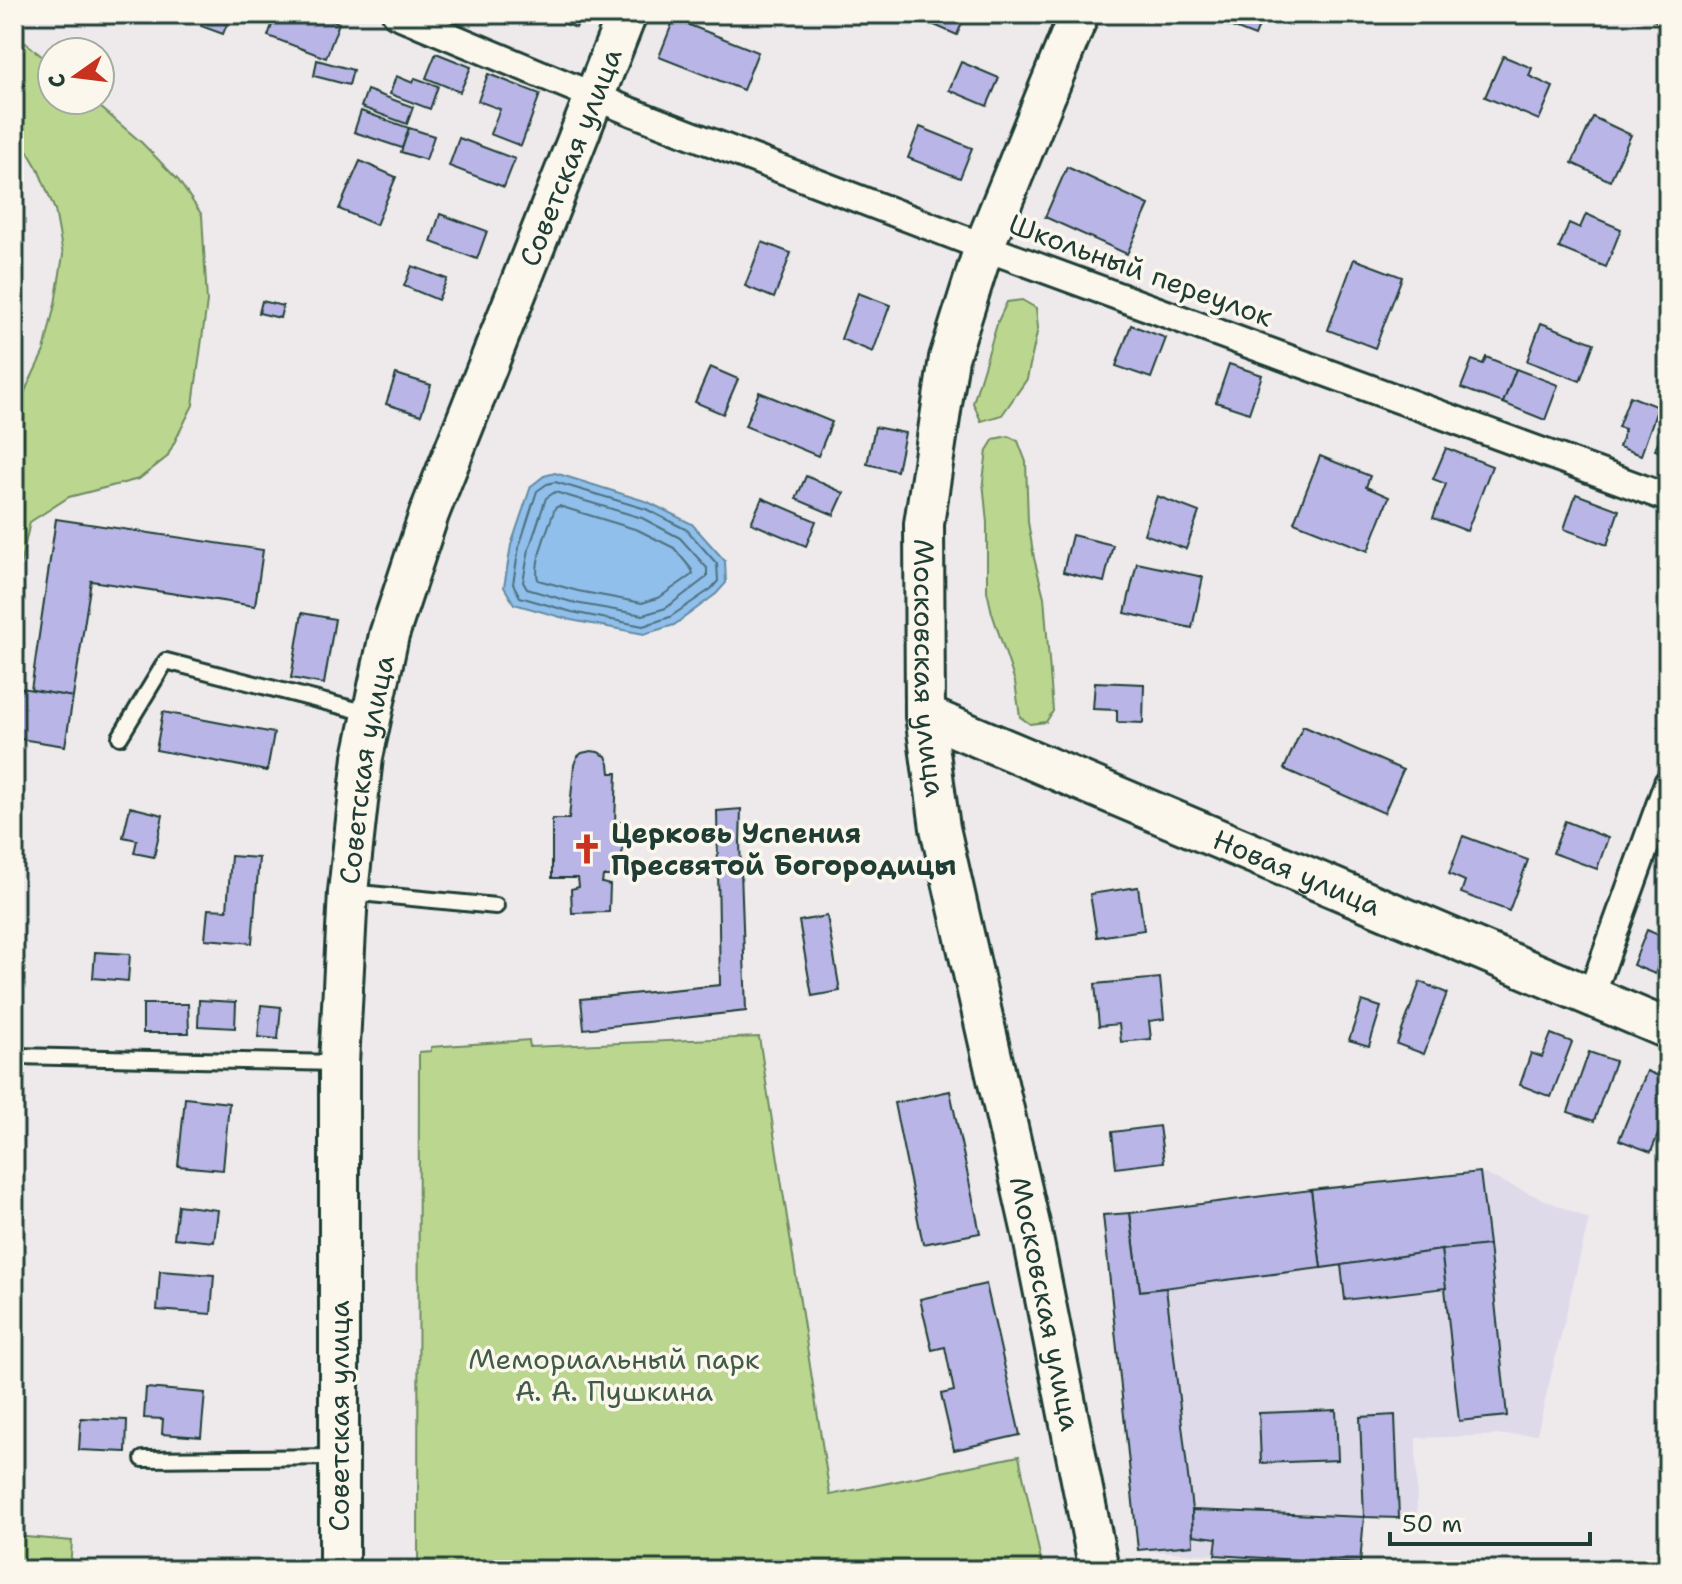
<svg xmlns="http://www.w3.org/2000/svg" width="1682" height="1584" font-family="'Shantell Sans',sans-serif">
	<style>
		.built { fill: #dedaea }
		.green { fill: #bbd78f; stroke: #6d8a62; stroke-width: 2 }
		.water { fill: #91bfec; stroke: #638ba2; stroke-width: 2 }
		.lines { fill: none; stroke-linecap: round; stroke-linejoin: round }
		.shore { stroke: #4d717e; stroke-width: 2 }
		.building { fill: #b9b6e7; stroke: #1f3d34; stroke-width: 2 }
		.lane-casing { stroke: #1f3d34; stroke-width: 20 }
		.street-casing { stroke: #1f3d34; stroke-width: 32 }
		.secondary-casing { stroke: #1f3d34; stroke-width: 44 }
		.lane { stroke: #fbf7ec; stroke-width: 14 }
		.street { stroke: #fbf7ec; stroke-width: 26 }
		.secondary { stroke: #fbf7ec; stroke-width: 38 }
		.labels { text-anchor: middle; stroke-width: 7; stroke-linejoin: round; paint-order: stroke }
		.street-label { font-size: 28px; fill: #1f3d34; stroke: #fbf7ec }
		.poi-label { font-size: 28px; font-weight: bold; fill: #1f3d34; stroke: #fbf7ec; text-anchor: start }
		.park-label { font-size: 28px; fill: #3e5c46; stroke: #fbf7ec }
	</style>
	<rect width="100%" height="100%" fill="#eeeaeb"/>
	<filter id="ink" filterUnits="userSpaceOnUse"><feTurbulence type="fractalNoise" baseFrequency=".0125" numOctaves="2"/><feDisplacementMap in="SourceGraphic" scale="16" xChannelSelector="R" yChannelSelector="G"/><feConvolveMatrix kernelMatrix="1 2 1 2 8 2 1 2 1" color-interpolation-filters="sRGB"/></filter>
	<g filter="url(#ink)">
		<path class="built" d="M1480 1172 1589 1219 1537 1434 1416 1438 1417 1517H1364L1360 1564 1138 1550 1103 1216 1311 1190Z"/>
		<g class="green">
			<path d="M26 43 52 65V100H92L142 143 178 180 202 215 207 302 193 405 167 457 139 479 69 497 30 522 14 593V414L44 351 55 304 63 255 55 210 38 169 14 128V46Z"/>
			<path d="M1022 300 1036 308 1038 328 1027 379 1002 415 981 421 973 403 998 321 1007 302Z"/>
			<path d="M1008 436 1018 441 1026 462 1028 522 1034 558 1044 597 1053 711 1046 722 1030 724 1020 717 1015 682 992 613 987 591V523L983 481 987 450 994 439Z"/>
			<path d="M759 1037 830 1495 1019 1456 1043 1570H418L419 1052 431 1051V1047L529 1040 530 1047Z"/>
			<path d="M14 1536 72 1541 70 1570H14Z"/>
		</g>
		<path class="water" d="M555 473 648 502 692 524 725 561 726 583 716 594 674 625 644 634 571 620 514 604 504 587 511 545 531 486 544 476Z"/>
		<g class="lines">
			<g class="shore">
				<path d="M555 482 646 509 687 530 717 564 718 581 711 589 670 617 643 626 572 612 520 597 513 584 519 547 537 491 547 484Z"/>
				<path d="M555 492 642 518 680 538 707 568V577L666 608 643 615 575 603 527 589 523 582 529 549 546 498Z"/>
				<path d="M559 506 638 530 674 548 692 570 693 574 660 597 642 603 578 591 538 580C533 561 549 527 555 508Z"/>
			</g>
		</g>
		<g class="building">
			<path d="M205 14H231L223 34 201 26Z"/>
			<path d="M276 14H316L339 23 326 58 268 36Z"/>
			<path d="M541 14H582L576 28Z"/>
			<path d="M909 14H966L957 35Z"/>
			<path d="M1199 14H1264L1255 36Z"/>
			<path d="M1655 14H1668V26L1653 20Z"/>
			<path d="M674 19 758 52 743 90 659 57Z"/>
			<path d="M436 53 471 67 460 92 426 78Z"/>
			<path d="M1503 56 1532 68 1529 76 1553 87 1539 120 1485 97Z"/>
			<path d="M317 60 353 70 349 85 314 76Z"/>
			<path d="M961 62 999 78 987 106 949 90Z"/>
			<path d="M488 74 540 94 521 146 490 134 500 109 478 101Z"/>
			<path d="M396 76 413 83 415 78 438 86 430 109 390 94Z"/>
			<path d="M367 90 413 107 407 124 361 107Z"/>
			<path d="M361 111 409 128 402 148 354 132Z"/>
			<path d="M1593 117 1631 135 1610 181 1572 163Z"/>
			<path d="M920 127 972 148 960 178 908 158Z"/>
			<path d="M409 128 434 136 426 160 401 152Z"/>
			<path d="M459 138 515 159 504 187 449 166Z"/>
			<path d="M360 161 396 177 376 225 339 209Z"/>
			<path d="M1067 167 1149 205 1127 254 1045 217Z"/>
			<path d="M440 214 487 231 477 259 431 242Z"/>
			<path d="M1586 214 1621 229 1606 267 1559 248 1569 223 1580 228Z"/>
			<path d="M762 242 791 253 774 298 745 286Z"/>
			<path d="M1354 259 1402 277 1375 348 1328 330Z"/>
			<path d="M412 266 447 279 438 300 404 286Z"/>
			<path d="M858 293 890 305 873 352 841 339Z"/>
			<path d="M262 301 283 306 280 318 259 313Z"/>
			<path d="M1541 323 1594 343 1580 381 1527 361Z"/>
			<path d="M1131 325 1166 338 1151 378 1116 366Z"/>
			<path d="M1486 357 1516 369 1503 403 1461 388 1472 360 1483 364Z"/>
			<path d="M1229 364 1262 375 1249 413 1216 402Z"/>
			<path d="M710 367 738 379 723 414 695 402Z"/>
			<path d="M1516 369 1558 385 1545 420 1503 403Z"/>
			<path d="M396 374 431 385 421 415 386 404Z"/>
			<path d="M759 392 832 422 818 456 745 426Z"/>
			<path d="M1630 396 1658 407 1641 455 1619 447 1625 429 1618 427Z"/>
			<path d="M1665 423 1668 425V455L1655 450Z"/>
			<path d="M875 427 905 433 897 471 867 464Z"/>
			<path d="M1446 448 1492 466 1467 531 1433 518 1446 484 1433 479Z"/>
			<path d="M1320 456 1370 476 1366 487 1389 497 1368 551 1294 522Z"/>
			<path d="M806 476 844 493 834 515 796 499Z"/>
			<path d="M1576 494 1619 510 1607 545 1564 529Z"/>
			<path d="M1157 496 1199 512 1186 549 1144 534Z"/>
			<path d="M762 498 816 521 806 546 751 523Z"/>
			<path d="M56 519 263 550 255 606 91 581 73 697 31 690Z"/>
			<path d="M1072 535 1113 545 1104 582 1063 572Z"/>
			<path d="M1137 563 1203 577 1192 628 1125 613Z"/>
			<path d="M302 613 335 619 324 684 291 678Z"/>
			<path d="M1095 682 1144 684 1143 723 1117 722V710L1093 709Z"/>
			<path d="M16 687 73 697 65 746 14 738Z"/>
			<path d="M163 712 274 733 267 771 156 750Z"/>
			<path d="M1303 726 1403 770 1384 813 1284 769Z"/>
			<path d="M591 751 598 752 606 756 609 764 610 773H617L615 822H624L621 876H603L602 883 610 885 609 912 572 913 571 889 579 887 578 878H552V819H569L574 765 577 757 582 753Z"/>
			<path d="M130 807 163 815 154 857 134 853 137 840 123 837Z"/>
			<path d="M741 809 740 842 746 1011 584 1029 581 999 720 985 717 811Z"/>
			<path d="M1565 821 1608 838 1597 869 1553 853Z"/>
			<path d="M1463 836 1528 860 1509 911 1461 893 1465 881 1449 874Z"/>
			<path d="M231 856 259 858 252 943 205 939 208 909 227 910Z"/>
			<path d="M1138 887 1144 930 1097 937 1090 894Z"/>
			<path d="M827 916 840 991 812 996 799 921Z"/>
			<path d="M1647 930 1668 939 1655 974 1633 965Z"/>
			<path d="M95 952 130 954 128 981 93 978Z"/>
			<path d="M1160 978 1164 1019 1149 1021 1151 1039 1121 1042 1119 1024 1099 1026 1095 984Z"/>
			<path d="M1420 982 1447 993 1424 1054 1397 1044Z"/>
			<path d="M199 1000 236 1002 235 1028 198 1026Z"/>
			<path d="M1362 1001 1381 1007 1369 1046 1349 1040Z"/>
			<path d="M143 1004H188L189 1033H143Z"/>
			<path d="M261 1005 281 1007 278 1039 258 1037Z"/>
			<path d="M1551 1034 1572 1042 1551 1097 1520 1085 1531 1053 1542 1057Z"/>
			<path d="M1589 1052 1615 1061 1594 1121 1568 1112Z"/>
			<path d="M1647 1071 1668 1080V1110L1651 1152 1619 1140Z"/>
			<path d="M950 1091 980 1233 923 1244 894 1103Z"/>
			<path d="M185 1098 229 1103 223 1170 178 1166Z"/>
			<path d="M1159 1126 1164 1162 1116 1168 1112 1132Z"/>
			<path d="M1480 1172 1489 1245 1321 1268 1311 1190Z"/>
			<path d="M1311 1190 1321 1268 1140 1291 1130 1213Z"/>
			<path d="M178 1205 218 1210 214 1242 174 1238Z"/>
			<path d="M1130 1213 1140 1291 1166 1288 1192 1510 1193 1545 1138 1550 1103 1215Z"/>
			<path d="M1489 1245 1507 1416 1459 1421 1441 1250Z"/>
			<path d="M1441 1250 1446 1288 1345 1300 1341 1265Z"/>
			<path d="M160 1271 214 1275 211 1314 157 1310Z"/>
			<path d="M986 1284 1020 1435 954 1450 941 1394 954 1391 945 1347 932 1350 920 1299Z"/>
			<path d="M146 1388 205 1393 201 1437 162 1434 163 1419 144 1418Z"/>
			<path d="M1336 1410 1338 1460 1261 1463 1259 1413Z"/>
			<path d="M1395 1415 1399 1518 1364 1517 1360 1417Z"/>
			<path d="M81 1418 127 1420 126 1452 79 1450Z"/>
			<path d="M1192 1510 1364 1517 1360 1564 1215 1555 1217 1538 1193 1535Z"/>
			<path d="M187 1562 216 1564 215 1570H186Z"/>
		</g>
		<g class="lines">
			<g class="lane-casing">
				<g id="lane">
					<path d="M120 737 166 661 372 714"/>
					<path d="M349 892 496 906"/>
					<path d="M14 1056 338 1063"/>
					<path d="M143 1459 339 1457"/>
				</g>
			</g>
			<g class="street-casing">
				<g id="street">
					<path d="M396 14 632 112 984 247 1668 498"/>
					<path d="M1591 996 1668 783"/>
				</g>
			</g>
			<g class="secondary-casing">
				<g id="secondary">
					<path id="s1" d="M1079 14 984 247 949 358 924 524 925 715 940 828 1032 1233 1099 1570"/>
					<path id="s2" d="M925 715 1668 1029"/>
					<path id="s3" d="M339 1570V1063L348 892 363 757 389 635 429 514 627 14"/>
				</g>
			</g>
			<use href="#lane" class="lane"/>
			<use href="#street" class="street"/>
			<use href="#secondary" class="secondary"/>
		</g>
	</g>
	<defs>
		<g id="church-bare" transform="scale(2.4)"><path d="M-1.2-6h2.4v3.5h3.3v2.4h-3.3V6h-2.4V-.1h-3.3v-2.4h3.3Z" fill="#c8321e" stroke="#fbf7ec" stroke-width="2.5" paint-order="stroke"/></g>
	</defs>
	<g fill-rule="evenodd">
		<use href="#church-bare" x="587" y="849"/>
	</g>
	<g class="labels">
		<g class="street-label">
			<text dy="10" stroke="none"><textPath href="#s3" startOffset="1450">Советская улица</textPath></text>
			<text transform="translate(1141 270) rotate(20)" y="10">Школьный переулок</text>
			<text dy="10" stroke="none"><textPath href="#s1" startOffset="680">Московская улица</textPath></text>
			<text dy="10" stroke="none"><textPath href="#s3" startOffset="802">Советская улица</textPath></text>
			<text dy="10" stroke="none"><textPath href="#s2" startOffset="404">Новая улица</textPath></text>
			<text dy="10" stroke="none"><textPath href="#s1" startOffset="1328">Московская улица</textPath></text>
			<text transform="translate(339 1416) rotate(-90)" y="10">Советская улица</text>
		</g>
		<g class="poi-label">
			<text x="611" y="843">Церковь Успения<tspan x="611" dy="32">Пресвятой Богородицы</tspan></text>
		</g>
		<g class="park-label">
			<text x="614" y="1369">Мемориальный парк<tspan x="614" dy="32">А. А. Пушкина</tspan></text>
		</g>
	</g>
	<rect width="1682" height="1584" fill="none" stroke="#fbf7ec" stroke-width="48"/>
	<rect x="24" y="24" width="1634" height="1536" fill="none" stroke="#1f3d34" stroke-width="3" filter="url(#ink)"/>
	<g transform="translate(76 76) rotate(256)"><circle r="38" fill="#fbf7ec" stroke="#a3ada2" stroke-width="2"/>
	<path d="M0-6L14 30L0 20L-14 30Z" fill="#c8321e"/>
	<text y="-12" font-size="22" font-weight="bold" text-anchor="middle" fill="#1f3d34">С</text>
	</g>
	<path d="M1390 1532v12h200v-12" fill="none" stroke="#1f3d34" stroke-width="4"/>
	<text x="1402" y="1532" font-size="24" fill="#1f3d34" stroke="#fbf7ec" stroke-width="6" paint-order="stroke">50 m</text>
</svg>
